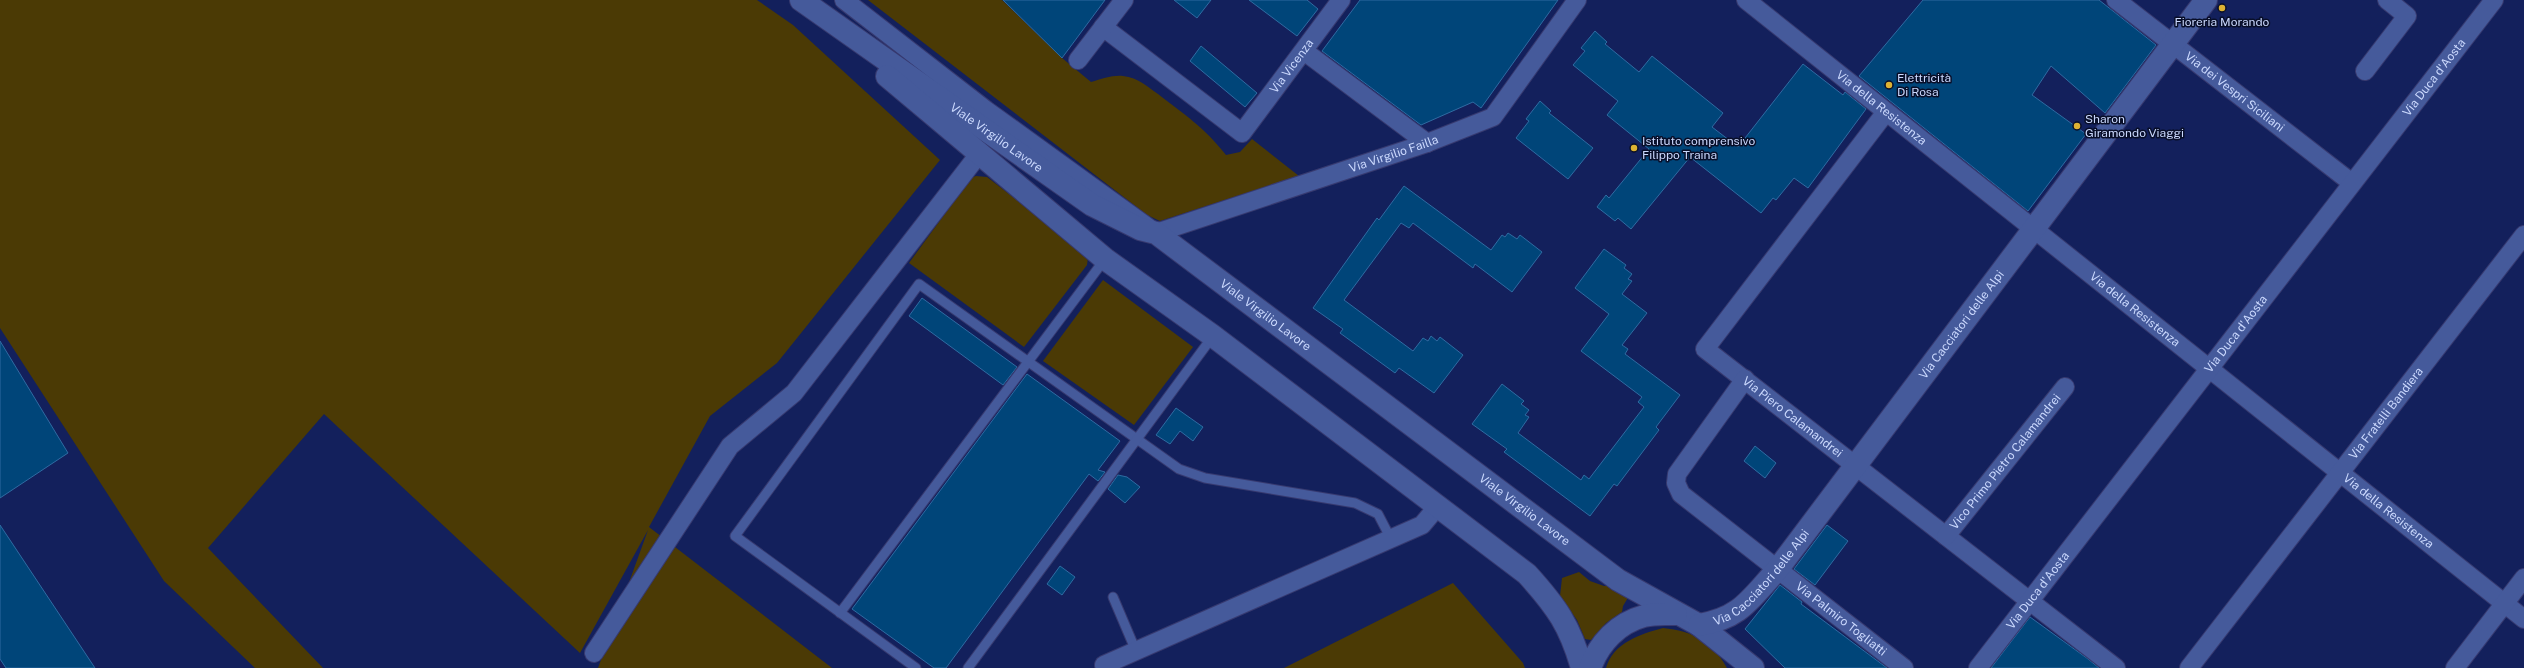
<svg xmlns="http://www.w3.org/2000/svg" width="2524" height="668" font-family="'Public Sans',sans-serif">
	<style>
		.green { fill: #4b3a05 }
		.building { fill: #004579; stroke: #2f6ba2 }
		.lines { fill: none; stroke-linecap: round; stroke-linejoin: round }
		.service-casing { stroke: #373a70; stroke-width: 11 }
		.minor-casing { stroke: #373a70; stroke-width: 20 }
		.tertiary-casing { stroke: #373a70; stroke-width: 24 }
		.service { stroke: #455a9b; stroke-width: 9 }
		.minor { stroke: #455a9b; stroke-width: 18 }
		.tertiary { stroke: #455a9b; stroke-width: 22 }
		.poi-dot { fill: #ddb233; stroke: #080e28; stroke-width: 1.5 }
		.labels { text-anchor: middle; stroke-width: 3; stroke-linejoin: round; paint-order: stroke }
		.poi-label { font-size: 12px; fill: #cad8fd; stroke: #080e28; text-anchor: start }
		.street-label { font-size: 12px; fill: #cad8fd; stroke: #080e28 }
	</style>
	<rect width="100%" height="100%" fill="#13205c"/>
	<g class="green">
		<path d="M0 0H757L793 25 940 160 777 363 710 416 649 527 832 668H598L648 530 580 653 324 414 208 548 323 668H255L164 581 0 328Z"/>
		<path d="M868 0H1002L1062 58 1091 82C1102 79 1112 75 1123 76 1139 78 1146 86 1158 94 1186 116 1203 126 1226 155L1240 152 1252 139 1299 176 1160 221 1147 215Z"/>
		<path d="M976 176 987 177 1085 252 1088 257 1087 265 1024 347 909 263 971 178Z"/>
		<path d="M1103 280 1193 347 1134 425 1043 361Z"/>
		<path d="M1579 572 1590 581 1604 586H1612L1629 596 1623 606 1622 612 1606 623 1591 640 1585 639 1577 620 1560 596 1562 578Z"/>
		<path d="M1453 583 1523 663 1525 668H1284Z"/>
		<path d="M1663 628C1693 631 1712 641 1727 668H1606C1613 643 1640 634 1663 628Z"/>
	</g>
	<g class="building">
		<path d="M1003 0H1105L1062 58Z"/>
		<path d="M1174 0H1211L1197 18Z"/>
		<path d="M1249 0H1307L1318 9 1297 36Z"/>
		<path d="M1360 0H1558L1481 108 1473 102 1421 125 1322 51Z"/>
		<path d="M1923 0H2099L2156 45 2105 113 2051 66 2032 95 2086 134 2028 211 1859 76Z"/>
		<path d="M1595 31 1607 42 1605 44 1639 72 1652 56 1723 113 1712 127 1738 147 1803 64 1843 95 1845 92 1866 109 1808 188 1794 178 1776 200 1773 198 1761 213 1690 157 1631 229 1618 218 1615 221 1597 207 1606 195 1609 198 1649 149 1607 115 1618 101 1573 65 1585 51 1581 48Z"/>
		<path d="M1201 46 1257 93 1245 107 1190 61Z"/>
		<path d="M1540 101 1551 111 1549 113 1593 148 1568 179 1516 138 1529 121 1526 119Z"/>
		<path d="M1404 186 1491 250 1502 235 1505 237 1508 233 1517 239 1520 235 1542 252 1512 292 1475 264 1473 268 1413 223 1409 228 1401 223 1344 300 1413 351 1423 338 1428 341 1431 336 1437 341 1440 337 1463 355 1434 393 1399 368 1395 373 1340 333 1343 329 1313 308 1377 218 1379 220Z"/>
		<path d="M1604 249 1626 265 1624 268 1632 274 1628 279 1632 281 1622 294 1647 313 1622 345 1628 349 1625 354 1680 395 1656 427 1659 430 1617 486 1614 484 1590 516 1504 452 1507 449 1472 424 1502 384 1524 401 1521 404 1529 410 1525 415 1529 417 1518 433 1581 480 1584 475 1589 479 1644 407 1638 402 1642 397 1581 351 1609 314 1575 288Z"/>
		<path d="M922 298 1017 367 1003 385 909 316Z"/>
		<path d="M0 341 68 453 0 498Z"/>
		<path d="M1027 374 1120 441 1098 470 1105 472 1098 481 1089 474 946 668H934L852 609Z"/>
		<path d="M1176 408 1203 427 1193 441 1180 431 1170 444 1156 435Z"/>
		<path d="M1755 446 1776 463 1765 478 1744 461Z"/>
		<path d="M1118 475 1127 477 1140 487 1125 503 1108 489Z"/>
		<path d="M0 525 95 668H6L0 659Z"/>
		<path d="M1827 525 1848 541 1815 585 1794 569Z"/>
		<path d="M1060 566 1075 577 1062 595 1047 584Z"/>
		<path d="M1780 585 1802 602 1801 604 1887 668H1785L1745 629Z"/>
		<path d="M2030 617 2088 659 2099 668H1991Z"/>
	</g>
	<g class="lines">
		<g class="service-casing">
			<g id="service">
				<path d="M1113 597 1136 651"/>
				<path d="M840 613 1105 259"/>
				<path d="M916 668 735 536 919 284 1179 469 1205 478 1355 503 1378 514 1391 539"/>
				<path d="M968 668 1213 336"/>
			</g>
		</g>
		<g class="minor-casing">
			<g id="minor">
				<path id="s1" d="M844 0 986 110 1156 233 1427 143 1493 117 1577 0"/>
				<path id="s2" d="M1746 0 2524 619"/>
				<path id="s3" d="M2116 0 2352 183"/>
				<path id="s4" d="M1103 27 1242 133 1341 0"/>
				<path d="M1304 51 1427 143"/>
				<path d="M1078 60 1124 0"/>
				<path d="M2365 71 2407 16 2387 0"/>
				<path id="s5" d="M1886 112 1705 349 2116 668"/>
				<path id="s6" d="M1745 379 1677 474 1676 483 1681 494 1904 668"/>
				<path id="s7" d="M1946 536 2065 387"/>
				<path d="M594 653 730 446 794 393 979 154"/>
				<path d="M1104 665 1422 525 1438 506"/>
				<path id="s8" d="M1978 668 2494 0"/>
				<path id="s9" d="M2189 668 2524 235"/>
				<path d="M2455 668 2524 578"/>
			</g>
		</g>
		<g class="tertiary-casing">
			<g id="tertiary">
				<path id="s10" d="M801 0 1092 205 1140 229 1156 233 1618 580 1699 625 1753 668"/>
				<path d="M887 76 1105 259 1213 336 1527 574C1557 607 1570 626 1582 668"/>
				<path id="s11" d="M1699 625C1741 618 1750 599 1777 570L2206 0"/>
				<path d="M1590 668C1599 643 1618 623 1644 616 1654 613 1666 614 1676 614"/>
			</g>
		</g>
		<use href="#service" class="service"/>
		<use href="#minor" class="minor"/>
		<use href="#tertiary" class="tertiary"/>
	</g>
	<g class="poi-dot">
		<circle cx="2222" cy="8" r="4"/>
		<circle cx="1889" cy="85" r="4"/>
		<circle cx="2077" cy="126" r="4"/>
		<circle cx="1634" cy="148" r="4"/>
	</g>
	<g class="labels">
		<g class="poi-label">
			<text x="2222" y="26" text-anchor="middle">Fioreria Morando</text>
			<text x="1897" y="82">Elettricità<tspan x="1897" dy="14">Di Rosa</tspan></text>
			<text x="2085" y="123">Sharon<tspan x="2085" dy="14">Giramondo Viaggi</tspan></text>
			<text x="1642" y="145">Istituto comprensivo<tspan x="1642" dy="14">Filippo Traina</tspan></text>
		</g>
		<g class="street-label">
			<text dy="4" stroke="none"><textPath href="#s4" startOffset="258">Via Vicenza</textPath></text>
			<text dy="4" stroke="none"><textPath href="#s8" startOffset="746">Via Duca d'Aosta</textPath></text>
			<text dy="4" stroke="none"><textPath href="#s3" startOffset="150">Via dei Vespri Siciliani</textPath></text>
			<text dy="4" stroke="none"><textPath href="#s2" startOffset="173">Via della Resistenza</textPath></text>
			<text dy="4" stroke="none"><textPath href="#s10" startOffset="239">Viale Virgilio Lavore</textPath></text>
			<text dy="4" stroke="none"><textPath href="#s1" startOffset="640">Via Virgilio Failla</textPath></text>
			<text dy="4" stroke="none"><textPath href="#s2" startOffset="497">Via della Resistenza</textPath></text>
			<text dy="4" stroke="none"><textPath href="#s10" startOffset="563">Viale Virgilio Lavore</textPath></text>
			<text dy="4" stroke="none"><textPath href="#s11" startOffset="405">Via Cacciatori delle Alpi</textPath></text>
			<text dy="4" stroke="none"><textPath href="#s8" startOffset="422">Via Duca d'Aosta</textPath></text>
			<text dy="4" stroke="none"><textPath href="#s9" startOffset="322">Via Fratelli Bandiera</textPath></text>
			<text dy="4" stroke="none"><textPath href="#s5" startOffset="409">Via Piero Calamandrei</textPath></text>
			<text dy="4" stroke="none"><textPath href="#s7" startOffset="95">Vico Primo Pietro Calamandrei</textPath></text>
			<text dy="4" stroke="none"><textPath href="#s10" startOffset="887">Viale Virgilio Lavore</textPath></text>
			<text dy="4" stroke="none"><textPath href="#s2" startOffset="821">Via della Resistenza</textPath></text>
			<text dy="4" stroke="none"><textPath href="#s11" startOffset="81">Via Cacciatori delle Alpi</textPath></text>
			<text dy="4" stroke="none"><textPath href="#s8" startOffset="98">Via Duca d'Aosta</textPath></text>
			<text dy="4" stroke="none"><textPath href="#s6" startOffset="341">Via Palmiro Togliatti</textPath></text>
		</g>
	</g>
</svg>
